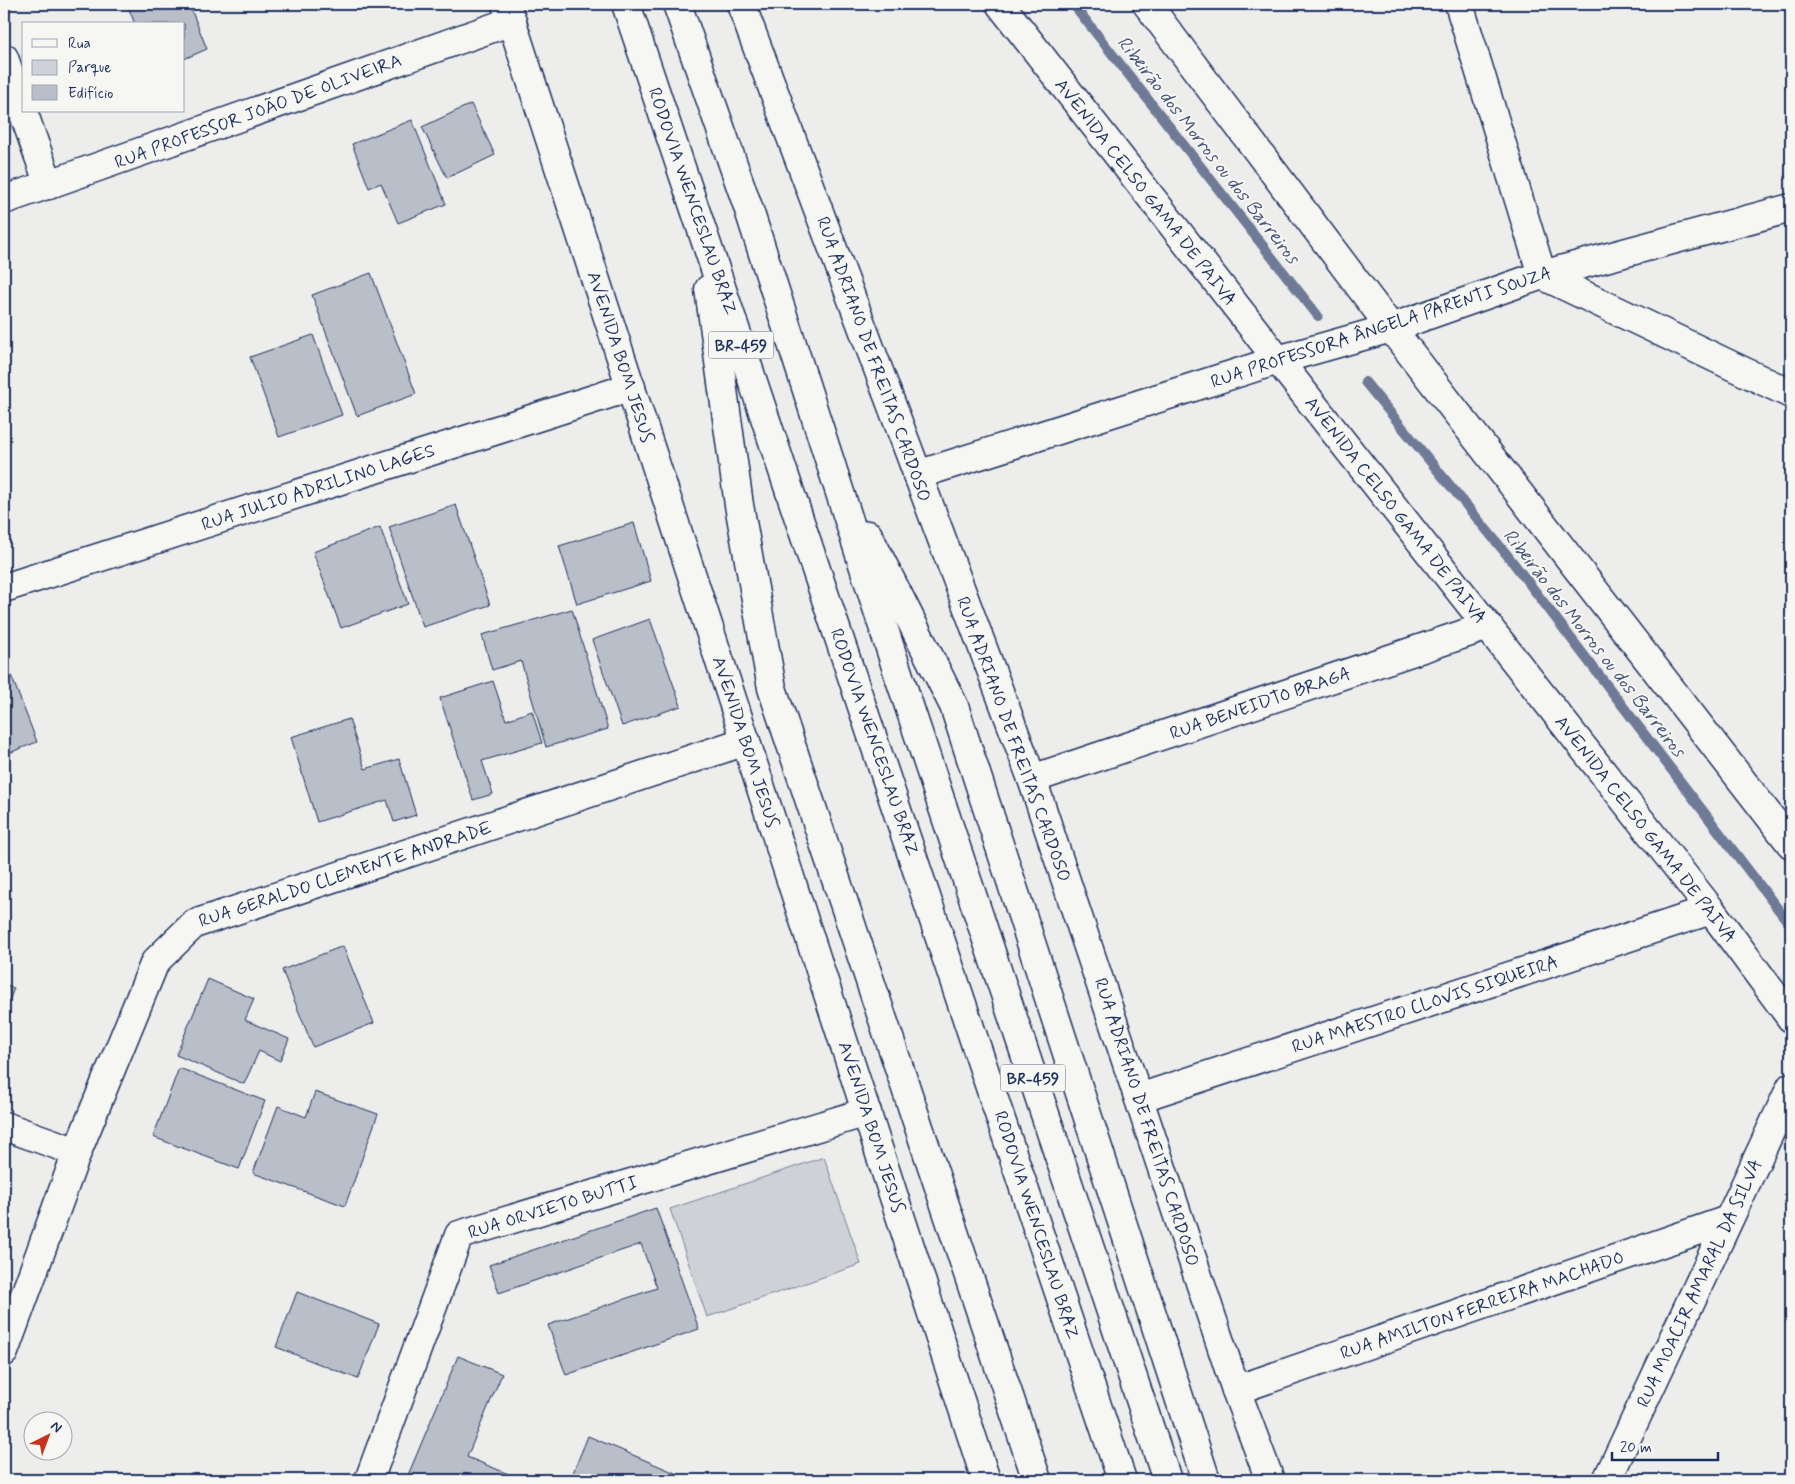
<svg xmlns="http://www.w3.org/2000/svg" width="1795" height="1484" font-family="Mynerve,sans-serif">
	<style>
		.green { fill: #ced2d7; stroke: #74809a }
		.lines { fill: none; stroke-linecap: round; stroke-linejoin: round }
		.stream { stroke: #6e7a96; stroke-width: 10 }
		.building { fill: #b9bfc8; stroke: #1b2f5e }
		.minor-casing { stroke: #1b2f5e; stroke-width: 31 }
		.primary-casing { stroke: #1b2f5e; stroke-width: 31 }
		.minor { stroke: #f6f6f2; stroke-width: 28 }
		.primary { stroke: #f6f6f2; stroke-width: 28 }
		.labels { text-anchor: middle; stroke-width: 4; stroke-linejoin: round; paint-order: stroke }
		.shield { fill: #f6f6f2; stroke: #5d6b8a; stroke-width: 1 }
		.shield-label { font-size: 16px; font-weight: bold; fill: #1b2f5e }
		.street-label { font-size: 18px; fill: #1b2f5e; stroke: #f6f6f2 }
		.water-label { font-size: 19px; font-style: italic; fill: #44547a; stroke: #f6f6f2 }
	</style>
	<rect width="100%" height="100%" fill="#edeeec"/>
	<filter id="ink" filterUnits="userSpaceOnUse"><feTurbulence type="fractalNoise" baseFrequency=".02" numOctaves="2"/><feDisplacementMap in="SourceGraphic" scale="10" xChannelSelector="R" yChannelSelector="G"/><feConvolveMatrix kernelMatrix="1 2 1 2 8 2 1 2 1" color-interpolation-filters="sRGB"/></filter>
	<g filter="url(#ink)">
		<path class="green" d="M824 1157 861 1264 707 1317 670 1209Z"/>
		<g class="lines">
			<g class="stream">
				<path d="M1073 4 1318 316"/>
				<path d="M1365 382 1508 556 1791 926"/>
			</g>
		</g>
		<g class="building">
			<path d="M127 4H189L207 49 184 59V24H135Z"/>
			<path d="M471 104 495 155 447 178 422 127Z"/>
			<path d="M412 120 446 204 398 223 381 183 369 188 352 144Z"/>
			<path d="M371 273 416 394 357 416 312 295Z"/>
			<path d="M313 335 342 415 279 437 250 357Z"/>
			<path d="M456 505 490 605 423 627 389 527Z"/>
			<path d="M634 523 651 581 577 604 559 546Z"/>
			<path d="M380 527 408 604 341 628 313 552Z"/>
			<path d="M572 609 608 729 546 747 521 661 492 670 482 635Z"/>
			<path d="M650 619 681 706 622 726 592 640Z"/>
			<path d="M4 657 37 742 4 755Z"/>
			<path d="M493 681 506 720 532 711 542 743 482 761 493 794 473 800 440 698Z"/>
			<path d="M349 719 365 769 399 759 416 815 394 822 387 800 317 822 291 737Z"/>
			<path d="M343 946 374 1023 313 1047 282 970Z"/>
			<path d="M208 979 254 999 245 1020 289 1039 280 1061 259 1051 244 1084 176 1055Z"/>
			<path d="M4 984 14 988 4 1014Z"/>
			<path d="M179 1068 265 1101 239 1169 153 1137Z"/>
			<path d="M315 1092 378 1114 345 1206 253 1173 278 1106 306 1117Z"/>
			<path d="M656 1208 699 1329 566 1375 548 1325 657 1288 641 1244 499 1293 489 1265Z"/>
			<path d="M297 1292 379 1324 358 1379 276 1347Z"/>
			<path d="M458 1356 502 1374 467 1457 523 1480H406Z"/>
			<path d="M588 1436 692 1480H570Z"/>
		</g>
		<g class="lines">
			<g class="minor-casing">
				<g id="minor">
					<path d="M506 4 986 1480"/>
					<path d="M741 4 1032 779 1236 1390 1270 1480"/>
					<path d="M1000 4 1278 360 1711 910 1791 1018"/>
					<path d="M1147 4 1391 328 1791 844"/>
					<path d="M1459 4 1542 275 1791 394"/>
					<path d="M4 58 49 185"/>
					<path d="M4 200 512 21"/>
					<path d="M917 475 1278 360 1391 328 1542 275 1791 208"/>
					<path d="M4 588 631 387"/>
					<path d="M1032 779 1488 626"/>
					<path d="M1139 1098 1711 910"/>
					<path d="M4 1126 77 1152"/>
					<path d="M4 1352 77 1152 155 962 194 924 746 741"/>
					<path d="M1236 1390 1728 1220"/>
					<path d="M369 1480 459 1235 867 1112"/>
					<path d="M1607 1480 1791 1087"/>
				</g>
			</g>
			<g class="primary-casing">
				<g id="primary">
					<path d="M626 4 1122 1480"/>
					<path d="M677 4 748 207 899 676 1167 1480"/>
					<path d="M709 289 739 505 772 688 1037 1480"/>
					<path d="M868 535 954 706 1206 1480"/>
				</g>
			</g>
			<use href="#minor" class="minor"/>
			<use href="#primary" class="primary"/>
		</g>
	</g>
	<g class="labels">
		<g class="shield">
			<rect x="708.5" y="331.5" width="65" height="27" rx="4"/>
			<rect x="1000.5" y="1064.5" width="65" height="27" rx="4"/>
		</g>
		<g class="shield-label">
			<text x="741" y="351">BR-459</text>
			<text x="1033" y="1084">BR-459</text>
		</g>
		<g class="street-label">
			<text transform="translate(258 111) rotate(-20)" y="6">RUA PROFESSOR JOÃO DE OLIVEIRA</text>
			<text transform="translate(1146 192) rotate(52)" y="6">AVENIDA CELSO GAMA DE PAIVA</text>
			<text transform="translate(693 201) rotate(71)" y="6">RODOVIA WENCESLAU BRAZ</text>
			<text transform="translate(1381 327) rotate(-18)" y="6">RUA PROFESSORA ÂNGELA PARENTI SOUZA</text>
			<text transform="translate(621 357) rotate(72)" y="6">AVENIDA BOM JESUS</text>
			<text transform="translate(874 359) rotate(70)" y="6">RUA ADRIANO DE FREITAS CARDOSO</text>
			<text transform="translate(318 487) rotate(-18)" y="6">RUA JULIO ADRILINO LAGES</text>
			<text transform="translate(1396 510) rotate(52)" y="6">AVENIDA CELSO GAMA DE PAIVA</text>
			<text transform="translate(1260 703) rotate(-19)" y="6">RUA BENEIDTO BRAGA</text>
			<text transform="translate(1014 739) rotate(70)" y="6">RUA ADRIANO DE FREITAS CARDOSO</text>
			<text transform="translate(746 742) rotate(72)" y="6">AVENIDA BOM JESUS</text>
			<text transform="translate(875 742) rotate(71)" y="6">RODOVIA WENCESLAU BRAZ</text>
			<text transform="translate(1646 829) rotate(52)" y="6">AVENIDA CELSO GAMA DE PAIVA</text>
			<text transform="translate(345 874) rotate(-18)" y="6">RUA GERALDO CLEMENTE ANDRADE</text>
			<text transform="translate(1425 1004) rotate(-18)" y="6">RUA MAESTRO CLOVIS SIQUEIRA</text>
			<text transform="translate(1147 1122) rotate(72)" y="6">RUA ADRIANO DE FREITAS CARDOSO</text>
			<text transform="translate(872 1127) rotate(72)" y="6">AVENIDA BOM JESUS</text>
			<text transform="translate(553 1207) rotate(-17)" y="6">RUA ORVIETO BUTTI</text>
			<text transform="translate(1037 1225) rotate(72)" y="6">RODOVIA WENCESLAU BRAZ</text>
			<text transform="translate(1699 1283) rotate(-65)" y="6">RUA MOACIR AMARAL DA SILVA</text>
			<text transform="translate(1482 1305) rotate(-19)" y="6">RUA AMILTON FERREIRA MACHADO</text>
		</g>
		<g class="water-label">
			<text transform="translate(1209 149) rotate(52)" y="7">Ribeirão dos Morros ou dos Barreiros</text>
			<text transform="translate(1595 642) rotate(52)" y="7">Ribeirão dos Morros ou dos Barreiros</text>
		</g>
	</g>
	<rect width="1795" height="1484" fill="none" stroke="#f6f6f2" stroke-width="20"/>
	<rect x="10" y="10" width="1775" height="1464" fill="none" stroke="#1b2f5e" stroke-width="2" filter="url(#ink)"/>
	<rect x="22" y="22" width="162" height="90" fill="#f6f6f2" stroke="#9ea6b7"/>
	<rect x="32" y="39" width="25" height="8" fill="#f6f6f2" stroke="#9ea6b7"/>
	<text x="68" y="48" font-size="15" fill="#1b2f5e">Rua</text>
	<rect x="32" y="60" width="25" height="15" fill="#ced2d7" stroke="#9ea6b7"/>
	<text x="68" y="72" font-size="15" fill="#1b2f5e">Parque</text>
	<rect x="32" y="85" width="25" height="15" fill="#b9bfc8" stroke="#9ea6b7"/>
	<text x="68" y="98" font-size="15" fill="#1b2f5e">Edifício</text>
	<g transform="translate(48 1436) rotate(42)"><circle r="24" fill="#f6f6f2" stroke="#9ea6b7"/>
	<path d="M0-4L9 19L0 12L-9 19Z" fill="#c8321e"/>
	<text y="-8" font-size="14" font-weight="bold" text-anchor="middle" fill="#1b2f5e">N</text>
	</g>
	<path d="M1612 1452v8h106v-8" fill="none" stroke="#1b2f5e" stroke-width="2.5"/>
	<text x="1620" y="1452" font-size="15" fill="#1b2f5e" stroke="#f6f6f2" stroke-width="4" paint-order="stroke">20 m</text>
</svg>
